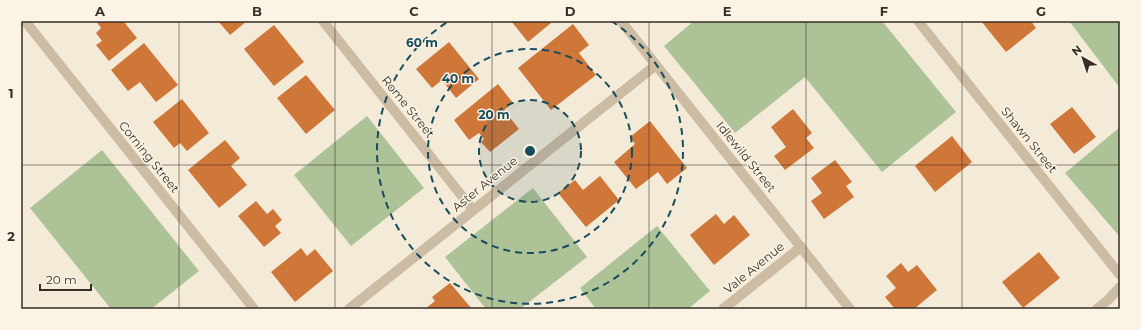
<svg xmlns="http://www.w3.org/2000/svg" width="1141" height="330" font-family="Montserrat,sans-serif">
	<style>
		.green { fill: #adc397 }
		.building { fill: #cf7639 }
		.lines { fill: none; stroke-linecap: round; stroke-linejoin: round }
		.minor { stroke: #ccbca3; stroke-width: 10 }
		.grid { fill: none; stroke: #362e26; stroke-width: 1; stroke-opacity: 0.55 }
		.ring { fill: none; stroke: #184b5b; stroke-width: 2; stroke-dasharray: 7 5 }
		.labels { text-anchor: middle; stroke-width: 3; stroke-linejoin: round; paint-order: stroke }
		.street-label { font-size: 12px; fill: #362e26; stroke: #fbf4e4 }
		.centre { fill: #184b5b; stroke: #fbf4e4; stroke-width: 2 }
		.ring-label { font-size: 12px; text-anchor: middle; font-weight: bold; fill: #184b5b; stroke: #fbf4e4; stroke-width: 3; stroke-linejoin: round; paint-order: stroke }
		.neatline { fill: none; stroke: #362e26; stroke-width: 1.5 }
		.grid-label { font-size: 13px; text-anchor: middle; font-weight: bold; fill: #362e26 }
	</style>
	<rect width="100%" height="100%" fill="#f3ebd8"/>
	<g class="green">
		<path d="M694 21H882L956 112 882 172 805 77 735 133 664 46Z"/>
		<path d="M1069 21H1120V88Z"/>
		<path d="M367 116 424 188 351 246 294 175Z"/>
		<path d="M1120 127V237L1065 173Z"/>
		<path d="M102 150 199 271 151 309H111L30 208Z"/>
		<path d="M533 188 587 257 520 309H486L445 257Z"/>
		<path d="M657 226 710 291 688 309H596L580 288Z"/>
	</g>
	<g class="building">
		<path d="M96 21H125L124 22 137 38 109 61 96 45 102 41 96 33 101 28Z"/>
		<path d="M218 21H247L230 35Z"/>
		<path d="M511 21H549L551 23 528 42Z"/>
		<path d="M981 21H1031L1036 28 1006 52Z"/>
		<path d="M573 24 589 45 579 53 596 75 551 110 518 68Z"/>
		<path d="M274 25 304 62 274 86 244 49Z"/>
		<path d="M449 42 479 79 456 98 442 80 432 88 416 69Z"/>
		<path d="M144 43 178 85 156 102 140 82 128 91 111 70Z"/>
		<path d="M306 75 335 110 306 134 277 98Z"/>
		<path d="M498 84 513 103 504 110 519 129 490 152 481 142 484 139 479 133 469 140 454 120Z"/>
		<path d="M182 99 209 133 187 151 180 143 174 148 153 122Z"/>
		<path d="M1072 107 1096 137 1074 154 1050 124Z"/>
		<path d="M793 109 812 133 806 138 814 148 785 170 774 156 786 147 771 127Z"/>
		<path d="M650 121 687 168 667 184 658 172 636 189 614 162 635 144 630 137Z"/>
		<path d="M952 136 972 162 935 192 915 166Z"/>
		<path d="M225 140 240 158 231 166 247 185 219 208 188 170Z"/>
		<path d="M835 160 852 182 846 186 854 197 824 219 811 201 822 193 811 178Z"/>
		<path d="M600 176 619 200 586 227 558 193 575 180 583 190Z"/>
		<path d="M256 201 267 214 273 209 282 220 275 226 281 233 264 247 238 216Z"/>
		<path d="M716 214 724 224 734 215 750 235 714 265 690 235Z"/>
		<path d="M301 248 307 256 315 249 333 271 295 302 271 272Z"/>
		<path d="M1039 252 1060 278 1023 308 1002 282Z"/>
		<path d="M901 263 908 272 917 265 937 290 914 309H895L885 297 896 288 886 276Z"/>
		<path d="M450 283 472 309H425L435 301 432 297Z"/>
	</g>
	<g class="lines">
		<g class="minor">
			<path d="M25 21 254 309"/>
			<path d="M323 21 473 210"/>
			<path d="M621 21 850 309"/>
			<path d="M918 21 1120 275"/>
			<path d="M349 309 656 65"/>
			<path d="M723 309 801 247"/>
			<path d="M1097 309 1108 300 1120 287"/>
		</g>
	</g>
	<path class="grid" d="M179 21V309M335 21V309M492 21V309M649 21V309M806 21V309M962 21V309M21 165H1120"/>
	<circle cx="530" cy="151" r="51" fill="#184b5b" fill-opacity=".12"/>
	<g class="ring">
		<circle cx="530" cy="151" r="51"/>
		<circle cx="530" cy="151" r="102"/>
		<path d="M611 21A153 153 0 1 1 449 21"/>
	</g>
	<g class="labels">
		<g class="street-label">
			<text transform="translate(408 107) rotate(51)" y="4">Rome Street</text>
			<text transform="translate(1029 140) rotate(51)" y="4">Shawn Street</text>
			<text transform="translate(149 157) rotate(51)" y="4">Corning Street</text>
			<text transform="translate(746 157) rotate(51)" y="4">Idlewild Street</text>
			<text transform="translate(485 184) rotate(-39)" y="4">Aster Avenue</text>
			<text transform="translate(754 268) rotate(-39)" y="4">Vale Avenue</text>
		</g>
	</g>
	<circle cx="530" cy="151" r="6" class="centre"/>
	<g class="ring-label">
		<text x="422" y="47">60 m</text>
		<text x="458" y="83">40 m</text>
		<text x="494" y="119">20 m</text>
	</g>
	<rect width="1141" height="330" fill="none" stroke="#fbf4e4" stroke-width="44"/>
	<g transform="translate(1083 58) rotate(321)" stroke="#fbf4e4" stroke-width="3" paint-order="stroke">
	<path d="M0-3L7 15L0 10L-7 15Z" fill="#362e26"/>
	<text y="-6" font-size="11" font-weight="bold" text-anchor="middle" fill="#362e26">N</text>
	</g>
	<path d="M40 284v6h51v-6" fill="none" stroke="#362e26" stroke-width="2"/>
	<text x="46" y="284" font-size="12" fill="#362e26" stroke="#fbf4e4" stroke-width="3" paint-order="stroke">20 m</text>
	<rect x="22" y="22" width="1097" height="286" class="neatline"/>
	<g class="grid-label">
		<text x="100" y="16">A</text>
		<text x="257" y="16">B</text>
		<text x="414" y="16">C</text>
		<text x="570" y="16">D</text>
		<text x="727" y="16">E</text>
		<text x="884" y="16">F</text>
		<text x="1041" y="16">G</text>
		<text x="11" y="98">1</text>
		<text x="11" y="241">2</text>
	</g>
</svg>
